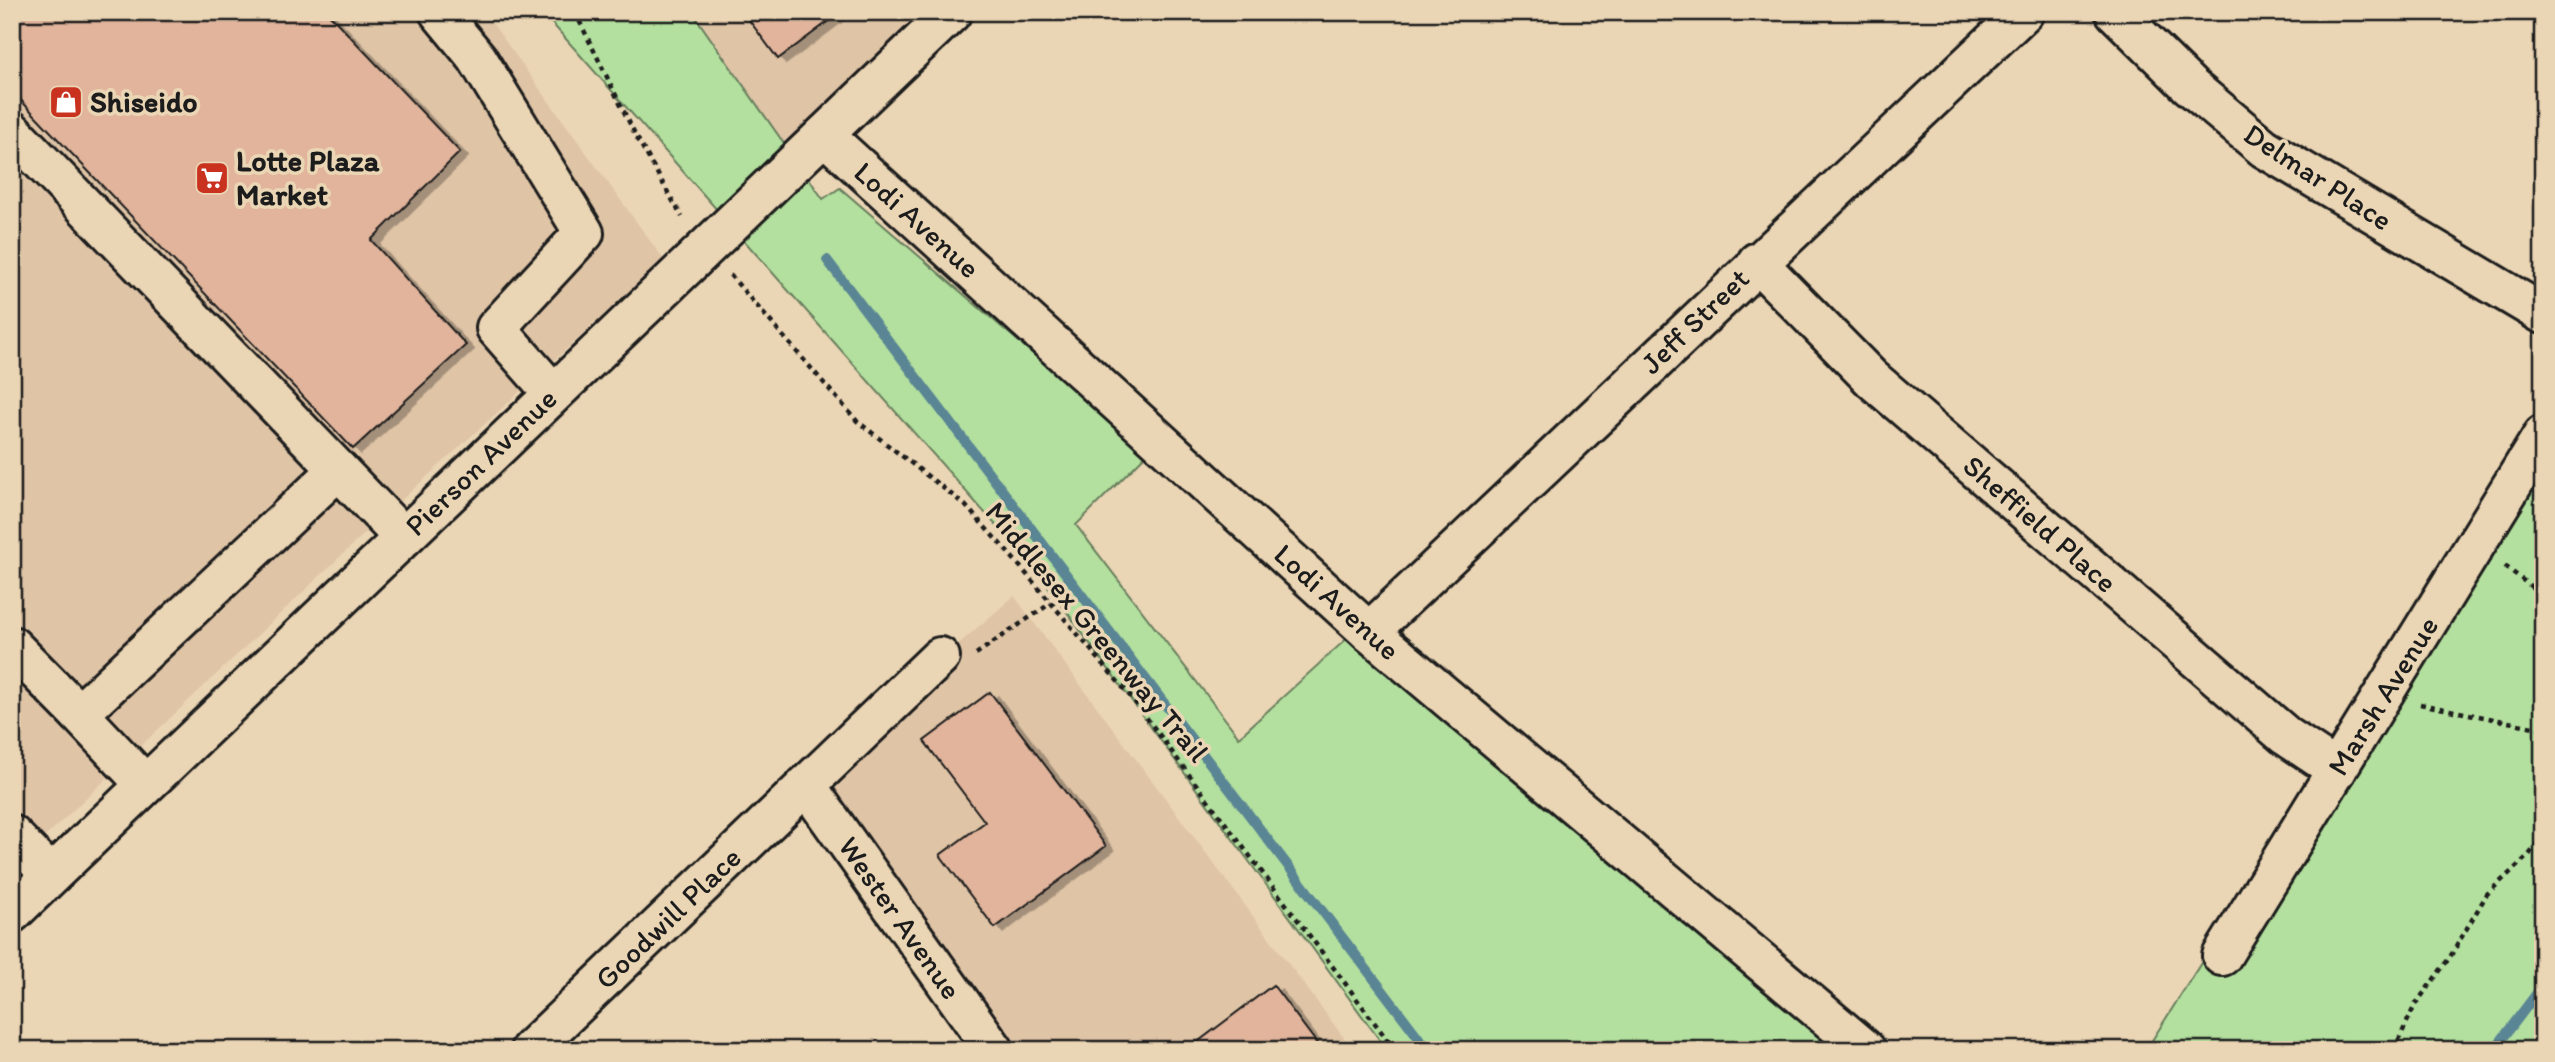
<svg xmlns="http://www.w3.org/2000/svg" width="2555" height="1062" font-family="Itim,sans-serif">
	<style>
		.built { fill: #dfc4a6 }
		.green { fill: #b3e09e; stroke: #687e5d; stroke-width: 2 }
		.lines { fill: none; stroke-linecap: round; stroke-linejoin: round }
		.stream { stroke: #5a8594; stroke-width: 10 }
		.building { fill: #e1b49b; stroke: #1c1c1c; stroke-width: 2; filter: url(#shadow) }
		.minor-casing { stroke: #1c1c1c; stroke-width: 44 }
		.path { stroke: #1c1c1c; stroke-width: 4.5; stroke-dasharray: 5 5; stroke-linecap: butt }
		.minor { stroke: #ead5b4; stroke-width: 38 }
		.labels { text-anchor: middle; stroke-width: 7; stroke-linejoin: round; paint-order: stroke }
		.poi-label { font-size: 30px; font-weight: bold; fill: #1c1c1c; stroke: #ead5b4; text-anchor: start }
		.street-label { font-size: 30px; fill: #1c1c1c; stroke: #ead5b4 }
	</style>
	<defs>
		<filter id="shadow"><feDropShadow dx="8" dy="4.5" stdDeviation="0" flood-color="#0004"/></filter>
	</defs>
	<rect width="100%" height="100%" fill="#ead5b4"/>
	<filter id="ink" filterUnits="userSpaceOnUse"><feTurbulence type="fractalNoise" baseFrequency=".0143" numOctaves="2"/><feDisplacementMap in="SourceGraphic" scale="14" xChannelSelector="R" yChannelSelector="G"/><feConvolveMatrix kernelMatrix="1 2 1 2 8 2 1 2 1" color-interpolation-filters="sRGB"/></filter>
	<g filter="url(#ink)">
		<g class="built">
			<path d="M12 12H484L664 260 363 535 12 868Z"/>
			<path d="M692 12H924L783 144Z"/>
			<path d="M1014 596 1353 1050H1012L807 776Z"/>
		</g>
		<g class="green">
			<path d="M542 12H692L823 199 840 188 1148 453 1076 525 1239 737 1377 611 1891 1050H1387L1039 574Z"/>
			<path d="M2543 422V1050H2146Z"/>
		</g>
		<g class="lines">
			<g class="stream">
				<path d="M827 260 1428 1050"/>
				<path d="M2494 1050 2543 985"/>
			</g>
		</g>
		<g class="building">
			<path d="M12 12H327L460 152 371 240 466 345 353 449 12 91Z"/>
			<path d="M743 12H841L778 59Z"/>
			<path d="M990 692 1106 846 995 928 940 855 985 822 924 741Z"/>
			<path d="M1273 985 1322 1050H1187Z"/>
		</g>
		<g class="lines">
			<g class="minor-casing">
				<g id="minor">
					<path d="M439 12 477 58 584 233 496 328 553 393"/>
					<path d="M2115 12 2190 86 2264 148 2543 314"/>
					<path d="M12 131 403 537"/>
					<path d="M824 135 1369 632 1866 1050"/>
					<path d="M1757 262 1872 379 2286 736 2337 770"/>
					<path d="M1369 632 2024 12"/>
					<path d="M12 646 79 714 338 470"/>
					<path d="M79 714 145 784"/>
					<path d="M806 785 994 1050"/>
					<path d="M12 835 51 875"/>
					<path d="M12 913 952 12"/>
					<path d="M2222 956 2543 435"/>
					<path d="M530 1050 940 657"/>
				</g>
			</g>
			<g class="path">
				<path d="M575 12 636 136 682 217"/>
				<path d="M730 275 857 421 965 505 1012 557 1131 697 1395 1050"/>
				<path d="M2505 566 2543 596"/>
				<path d="M976 654 1051 603"/>
				<path d="M2420 704 2543 729"/>
				<path d="M2394 1050 2415 1005 2450 957 2487 894 2529 855 2543 836"/>
			</g>
			<use href="#minor" class="minor"/>
		</g>
	</g>
	<defs>
		<g id="shop-square" transform="scale(1.75)"><rect x="-9" y="-9" width="18" height="18" rx="4" fill="#c8321e" stroke="#ead5b4"/><path d="M-5-2.5h2.3a2.7 3.5 0 0 1 5.4 0H5L5.5 6h-11ZM-1.5-2.5h3a1.5 2.3 0 0 0-3 0Z" fill="#fff"/></g>
		<g id="supermarket-square" transform="scale(1.75)"><rect x="-9" y="-9" width="18" height="18" rx="4" fill="#c8321e" stroke="#ead5b4"/><path d="M-6-5.5h2.5l.6 2H6L4.5 2H-2.5L-4.4-4H-6ZM-1.5 3.2a1.3 1.3 0 1 0 .1 0ZM3 3.2a1.3 1.3 0 1 0 .1 0Z" fill="#fff"/></g>
	</defs>
	<g fill-rule="evenodd">
		<use href="#shop-square" x="66" y="102"/>
		<use href="#supermarket-square" x="212" y="178"/>
	</g>
	<g class="labels">
		<g class="poi-label">
			<text x="90" y="112">Shiseido</text>
			<text x="236" y="171">Lotte Plaza<tspan x="236" dy="34">Market</tspan></text>
		</g>
		<g class="street-label">
			<text transform="translate(2318 177) rotate(33)" y="10">Delmar Place</text>
			<text transform="translate(917 220) rotate(42)" y="10">Lodi Avenue</text>
			<text transform="translate(1695 321) rotate(-44)" y="10">Jeff Street</text>
			<text transform="translate(481 462) rotate(-44)" y="10">Pierson Avenue</text>
			<text transform="translate(2040 524) rotate(41)" y="10">Sheffield Place</text>
			<text transform="translate(1337 602) rotate(42)" y="10">Lodi Avenue</text>
			<text transform="translate(1097 632) rotate(50)" y="10">Middlesex Greenway Trail</text>
			<text transform="translate(2383 696) rotate(-58)" y="10">Marsh Avenue</text>
			<text transform="translate(668 918) rotate(-44)" y="10">Goodwill Place</text>
			<text transform="translate(900 918) rotate(55)" y="10">Wester Avenue</text>
		</g>
	</g>
	<rect width="2555" height="1062" fill="none" stroke="#ead5b4" stroke-width="42"/>
	<rect x="21" y="21" width="2513" height="1020" fill="none" stroke="#1c1c1c" stroke-width="2.5" filter="url(#ink)"/>
</svg>
